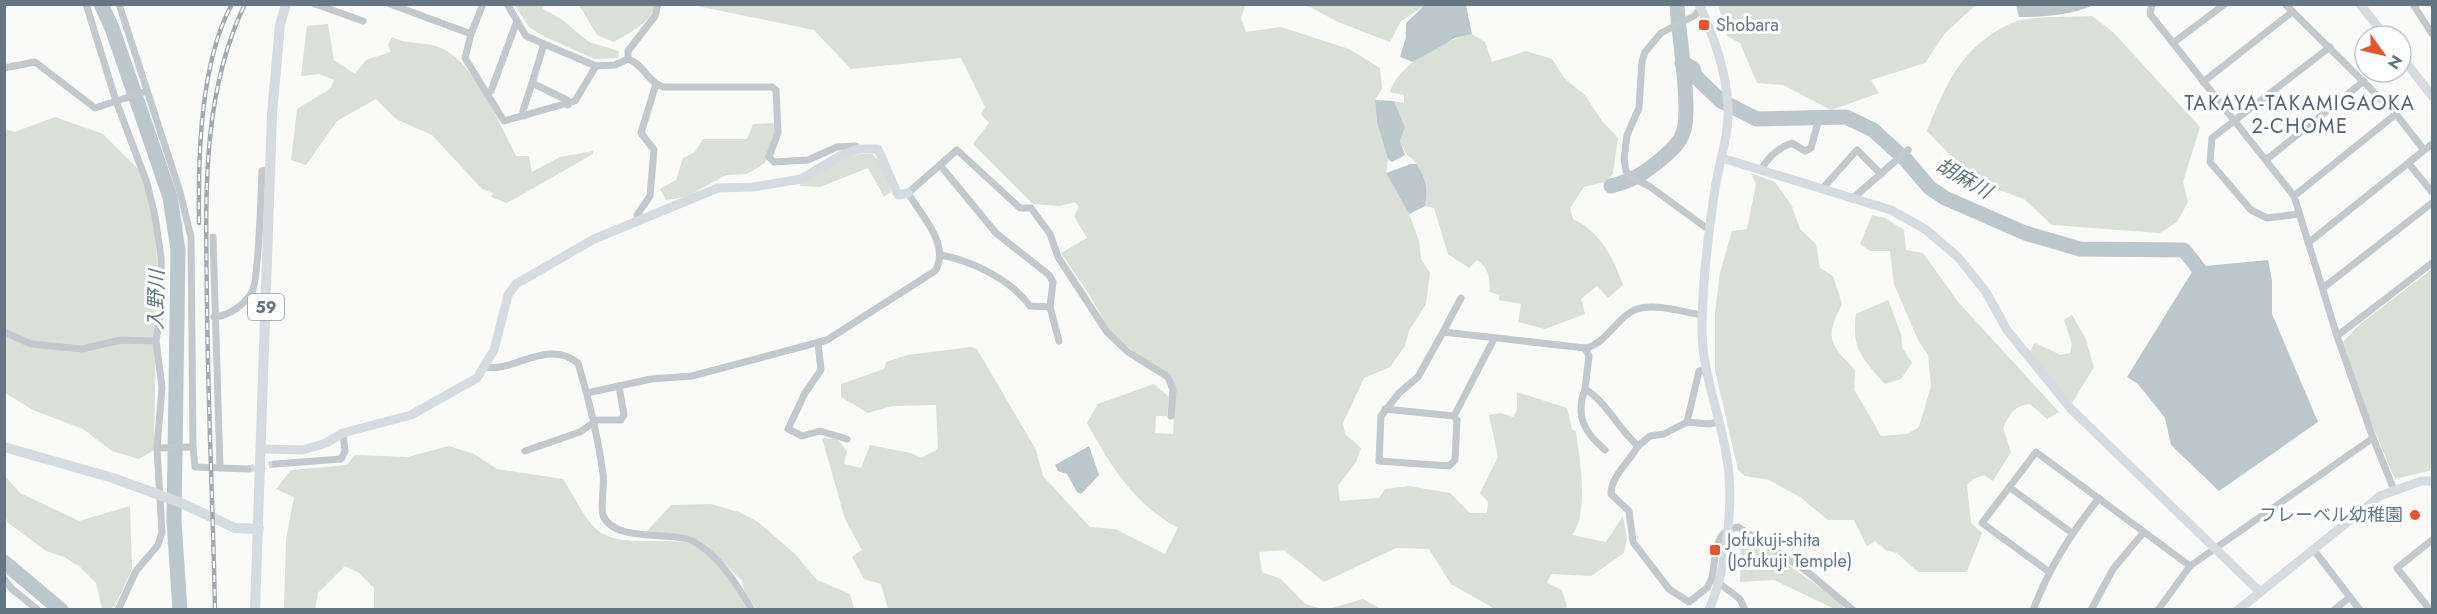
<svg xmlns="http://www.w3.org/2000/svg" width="2437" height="614" font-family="Jost,'Noto Sans JP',sans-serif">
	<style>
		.green { fill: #dadfd7 }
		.water { fill: #bbc7cb }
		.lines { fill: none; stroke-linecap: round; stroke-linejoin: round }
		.river { stroke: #bbc7cb; stroke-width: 15 }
		.street-tunnel { stroke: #d5d9db; stroke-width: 7; stroke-dasharray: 7 3.5; stroke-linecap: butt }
		.street { stroke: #c3c8cc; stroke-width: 7 }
		.secondary { stroke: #d6dbdf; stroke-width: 9 }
		.primary { stroke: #d6dbdf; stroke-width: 10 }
		.rail-casing { stroke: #a2aab0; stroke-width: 4.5 }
		.rail { stroke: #fff; stroke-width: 2; stroke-dasharray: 7; stroke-linecap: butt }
		.poi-dot { fill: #e4572e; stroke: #fff; stroke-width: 2 }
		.labels { text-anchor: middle; stroke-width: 6; stroke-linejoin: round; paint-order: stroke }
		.shield { fill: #fff; stroke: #939fa8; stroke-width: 1.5 }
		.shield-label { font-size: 16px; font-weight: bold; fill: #657683 }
		.poi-label { font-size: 18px; fill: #657683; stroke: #fff; text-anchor: start }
		.neighbourhood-label { font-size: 20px; letter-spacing: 1.5px; fill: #57646e; stroke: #fff }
		.water-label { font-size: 20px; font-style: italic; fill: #60757c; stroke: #fff }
	</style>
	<rect width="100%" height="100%" fill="#fafaf8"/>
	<g class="green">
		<path d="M515 5H542L543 9 561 19 589 42 619 51 618 58 595 59 543 36 529 27Z"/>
		<path d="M579 5H655C651 23 629 33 614 42L597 35Z"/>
		<path d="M692 5H1245L1241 18 1246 32 1281 27 1349 49 1380 68 1382 89 1375 100 1377 123 1388 159 1386 173 1409 214 1419 241 1421 259 1430 273 1426 304 1409 331 1405 346 1390 367 1364 378 1343 423 1345 434 1361 448 1356 462 1338 486 1340 501 1379 498 1385 489 1409 486 1450 493 1470 513H1487L1488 502 1480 493 1498 457 1489 415 1501 413 1513 417 1517 410V392L1567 408 1572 429 1576 432C1580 460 1589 513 1572 535L1606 542 1623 516 1627 538 1624 553 1591 576 1551 574 1547 583 1562 590 1567 607 1563 609H1495L1451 584 1429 549 1396 548 1324 582 1284 550 1259 552 1262 572 1281 579 1305 604 1323 609H888L881 584 864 579 852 557 862 550 845 519 822 438 837 439 847 451 844 464 861 468 870 445 911 453 921 458 938 449 936 405 892 406 868 413 841 397V384L884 369 886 362 907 355 971 347 977 349 1036 450 1043 476 1090 527 1115 529 1165 554 1178 528C1134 504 1110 465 1087 423L1098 404 1154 384 1169 397 1167 416H1156L1155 433 1173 434 1175 390 1168 375 1137 354 1111 333 1089 294 1061 253 1087 238 1074 216 1079 207 1075 202 1060 206 1033 204 973 144 989 123 981 114 985 107 961 58 851 69 814 30Z"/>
		<path d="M1306 5H1426L1401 21 1390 42 1338 22Z"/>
		<path d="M1718 5V4L1976 5 1945 33 1925 63 1871 80 1879 93 1831 110 1783 85 1757 83 1740 43 1727 36Z"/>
		<path d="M2092 16 2113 32 2200 127 2183 182 2188 202 2177 222 2160 233 2052 225 2024 199 1975 181 1927 131C1946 83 1963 44 2014 22 2028 16 2074 17 2092 16Z"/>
		<path d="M328 24 334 60 355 74 366 60 391 52 388 45 392 37C409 46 428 40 445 50 477 68 499 123 516 156H529L532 172 560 157 593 151V154L507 203 491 197 493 193 482 189 432 135 396 119 376 99 337 121 306 165 291 160 297 109 330 89 334 80 319 74 301 76 307 26Z"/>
		<path d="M1472 34 1485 42 1492 62 1526 51 1552 59 1564 78 1585 95 1602 121 1618 138 1613 173 1608 181 1584 187 1570 208 1573 219C1601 232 1613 258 1623 285L1608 298 1597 286 1581 299 1585 314 1545 329 1518 322 1521 304 1499 300V295L1490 292C1490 279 1489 267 1477 260L1469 268 1448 254 1434 208 1425 206C1427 193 1426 175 1417 164 1408 153 1407 159 1400 141L1405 127 1394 101 1404 103V95L1390 92C1397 65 1446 39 1472 34Z"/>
		<path d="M55 117 103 134 149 180 157 260 154 450 139 459 112 451 83 429 33 410 5 393 4 129 15 132Z"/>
		<path d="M775 123 776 134 765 163 747 174 726 175 686 197 666 200 660 189 676 180 683 158 695 152 703 139H747L753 124Z"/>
		<path d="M859 154H872L882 164 891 192 884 197 868 168 820 187 800 186V183L840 160Z"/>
		<path d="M1751 173 1775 182 1792 206 1800 229 1816 244 1820 268 1833 276 1842 304C1824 339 1830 344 1855 370L1854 389 1881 436 1907 434 1919 427 1931 386 1928 355 1918 340 1894 284 1890 251H1870L1860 244 1872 215 1885 218 1904 230 1906 250 1923 253 1959 303 2059 412 2047 419 2030 404C2013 406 2010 414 2003 428L2011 452 1993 481 1984 475 1973 479 1967 485 1971 523 1982 533 1967 572H1918L1897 553 1886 550 1875 541 1867 546 1854 520H1828L1800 497 1769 480 1745 476 1738 470 1715 370V313L1720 273 1732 231 1747 229 1756 184Z"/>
		<path d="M2432 269V470L2395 479 2364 406 2343 342 2359 325Z"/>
		<path d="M1888 300 1901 334 1902 347 1912 363 1901 379 1885 384C1863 359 1851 349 1856 314Z"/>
		<path d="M2072 315 2085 337 2094 367 2072 403 2048 378 2030 351 2035 343 2061 355 2070 353 2072 344 2064 320Z"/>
		<path d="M449 446 474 454 497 469 563 479C572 493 585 519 596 529 621 551 676 533 700 547 717 558 737 592 747 609H374V588L359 573 345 566 318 593 315 609H284L286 540 294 497 276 489 291 470 347 465 355 455 408 457Z"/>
		<path d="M5 476 20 493 79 521 130 506 132 569 115 606 110 609H102L96 583 79 566 64 557 46 551 7 522 5 513Z"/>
		<path d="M711 504 739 512 758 522 795 554 817 580 850 594 854 609H757L745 594 742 581 705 544 691 536 645 533 671 505Z"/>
		<path d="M1748 536 1840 602 1844 609H1835L1774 580 1740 582 1741 538Z"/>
		<path d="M1363 599 1381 609H1328Z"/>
	</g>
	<g class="water">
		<path d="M1426 4 1466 5 1472 34 1455 38 1413 62 1400 57 1406 37V23Z"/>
		<path d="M2016 5V4L2094 5C2071 15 2045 17 2019 17Z"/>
		<path d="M1375 100 1394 101 1405 127 1400 141 1405 155 1392 162 1388 159 1377 123Z"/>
		<path d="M1411 164H1417C1426 178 1428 190 1425 206L1409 214 1386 173Z"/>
		<path d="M2268 260 2272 280V314L2318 422 2219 491 2171 445 2165 418 2138 384 2127 377 2195 267Z"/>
		<path d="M1089 446 1099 475 1081 494 1077 492 1067 474 1058 471 1055 465Z"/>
	</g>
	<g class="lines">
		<g class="river">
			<path d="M101 4 112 28 170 197 178 250 174 521 180 610"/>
			<path d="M1682 63 1693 68 1695 76 1721 101 1757 119 1846 117 1873 130 1906 160 1930 188 1945 198 2025 233 2080 249 2184 250 2209 282"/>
			<path d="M1611 186C1631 181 1643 174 1659 161 1668 153 1679 145 1683 133 1692 112 1678 32 1677 4"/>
			<path d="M4 562 61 610"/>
		</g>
		<path class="street-tunnel" d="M248 469 275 464"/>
		<g class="street">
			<path d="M86 4 116 101 147 183 155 216 161 257 162 305 156 341 162 387 157 448"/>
			<path d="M119 4 180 192 191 237 193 447"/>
			<path d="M315 4 363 21"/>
			<path d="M390 4 471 34 465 58 504 121 575 101 596 66"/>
			<path d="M507 4 526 36 544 44 596 66 615 65 628 59C644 65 648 82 663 87H772L776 90 778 133 769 157 774 162 808 160 837 147 856 146 858 149"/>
			<path d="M2152 4 2150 14 2294 196 2337 336 2373 438 2394 490"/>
			<path d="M2285 4 2396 114 2424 150"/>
			<path d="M2413 4 2432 34"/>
			<path d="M1702 7 1694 16 1661 33 1645 52 1642 61 1639 108 1627 135 1624 159 1626 171 1631 177 1649 186 1705 227H1710"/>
			<path d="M471 34 483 4"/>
			<path d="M2173 43 2225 4"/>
			<path d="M544 44 532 83 567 100 568 105"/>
			<path d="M628 59V51L655 16 658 4"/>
			<path d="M4 68 35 62 95 108 147 91"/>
			<path d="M2203 82 2292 12"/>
			<path d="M487 94 491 91 517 21"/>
			<path d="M524 116 523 111 532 83"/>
			<path d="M2266 160 2364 81"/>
			<path d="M2409 164 2432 192"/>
			<path d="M940 165 996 233 1049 275 1053 282 1050 307"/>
			<path d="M1761 170C1768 157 1778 148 1792 143L1805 151 1811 148 1818 122"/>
			<path d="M1822 189 1857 150 1881 174"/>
			<path d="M2294 196 2396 114"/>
			<path d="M1852 199 1908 150"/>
			<path d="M2299 214 2267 218 2251 210 2210 162 2212 138 2330 47"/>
			<path d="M639 221 637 215 650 196 654 150 641 133 656 84"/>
			<path d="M213 237 220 468"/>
			<path d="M2308 243 2432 144"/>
			<path d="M941 255C973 261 1011 280 1030 306L1050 307 1059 341"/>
			<path d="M2323 288 2432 203"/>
			<path d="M214 317C229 316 244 305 252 292 259 280 261 191 262 171L271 170"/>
			<path d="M4 332 31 344 82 349 121 340 156 341"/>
			<path d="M1443 332 1461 298"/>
			<path d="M2337 336 2432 263"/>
			<path d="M1494 339 1454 416 1457 420 1455 460 1449 466 1379 461 1381 416 1399 393 1418 377 1443 332 1585 348C1607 344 1617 316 1637 309 1655 303 1683 312 1702 315"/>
			<path d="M818 343 821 370 805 393 788 429 802 436 820 431 847 439"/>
			<path d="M1585 348 1589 356 1585 389C1607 402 1618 429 1638 446 1629 462 1611 476 1611 494L1629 511 1633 542 1669 589 1689 602 1707 588 1712 578 1740 599 1745 610"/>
			<path d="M486 367C513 373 547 338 578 363 589 399 598 437 603 474 605 487 600 504 603 515 613 543 673 531 693 541 719 555 737 585 752 610"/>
			<path d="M1585 389C1575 416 1584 432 1605 450"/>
			<path d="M587 393 651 379 692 376 827 340 935 271C951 245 921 215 908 193L957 150 1020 208H1031L1050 234 1058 257 1107 332 1128 352 1168 377 1173 390 1171 416"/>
			<path d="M1385 409 1454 416"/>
			<path d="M1687 422 1699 371 1706 370"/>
			<path d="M1638 446 1650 436 1664 434 1687 422 1709 424 1719 422"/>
			<path d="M525 451 580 432 597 420H621L624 415 619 386"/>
			<path d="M275 464 341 459 345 451 343 433"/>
			<path d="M2009 487 2072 533"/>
			<path d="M2313 549 2360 610"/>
			<path d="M2048 571 1982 523 2036 452 2190 566"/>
			<path d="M1712 578C1716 557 1713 530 1738 527L1804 569 1853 610"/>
			<path d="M4 579 12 589 38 610"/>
			<path d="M118 610 136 571 158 545 162 532 157 448 193 447 195 467 248 469"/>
			<path d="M2033 610C2050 566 2070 535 2099 498"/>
			<path d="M2091 610 2113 569 2144 532"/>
			<path d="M2158 610 2190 566 2373 438"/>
			<path d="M2334 610 2350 597"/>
			<path d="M2430 610 2397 568 2432 540"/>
		</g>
		<g class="secondary">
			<path d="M1699 4C1714 38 1727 72 1728 109 1729 136 1719 162 1715 189 1708 235 1702 282 1702 329 1702 372 1719 412 1726 453 1735 498 1727 568 1709 610"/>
			<path d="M2360 4 2385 36"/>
			<path d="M2401 56 2432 96"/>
			<path d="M1722 158 1891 210 1925 229 1958 257 1986 292 2007 330 2071 409 2259 591"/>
			<path d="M262 449 303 450 326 443 343 433 411 415 477 378 494 350 508 295 516 284 594 239 718 188 753 187 801 179 840 156 858 149H878L898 195 908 193"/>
			<path d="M2238 610 2380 496 2421 481H2432"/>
		</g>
		<g class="primary">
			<path d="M4 447 113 478 179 502 235 528 259 529"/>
			<path d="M255 610 272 114 280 25 286 4"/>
		</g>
		<g class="rail-casing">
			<g id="rail">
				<path d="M199 223C198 158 200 62 232 4"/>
				<path d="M215 610C213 508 208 406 207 304 206 204 200 97 245 4"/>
			</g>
		</g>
		<use href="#rail" class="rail"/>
	</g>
	<g class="poi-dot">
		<rect x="1698" y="19" width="12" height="12" rx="3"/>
		<circle cx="2415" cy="515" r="6"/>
		<rect x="1709" y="544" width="12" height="12" rx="3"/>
	</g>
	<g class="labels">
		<rect class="shield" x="248" y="294" width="36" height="26" rx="4.5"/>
		<g class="shield-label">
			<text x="266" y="313">59</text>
		</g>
		<g class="poi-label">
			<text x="1716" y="31">Shobara</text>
			<text x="2403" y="521" text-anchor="end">フレーベル幼稚園</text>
			<text x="1727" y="546">Jofukuji-shita<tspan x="1727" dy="21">(Jofukuji Temple)</tspan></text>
		</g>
		<g class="neighbourhood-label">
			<text x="2300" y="110">TAKAYA-TAKAMIGAOKA<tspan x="2300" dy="23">2-CHOME</tspan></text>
		</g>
		<g class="water-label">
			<text transform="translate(1964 178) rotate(30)" y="7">胡麻川</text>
			<text transform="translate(156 300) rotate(-89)" y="7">入野川</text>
		</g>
	</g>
	<rect width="2437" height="614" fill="none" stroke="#657683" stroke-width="12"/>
	<g transform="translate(2383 54) rotate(124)"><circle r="28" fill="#ffffff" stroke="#c1c8cd" stroke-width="1.5"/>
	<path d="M0-4.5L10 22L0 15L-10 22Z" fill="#e4572e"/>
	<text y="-9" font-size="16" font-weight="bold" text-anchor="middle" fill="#657683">N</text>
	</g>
</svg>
